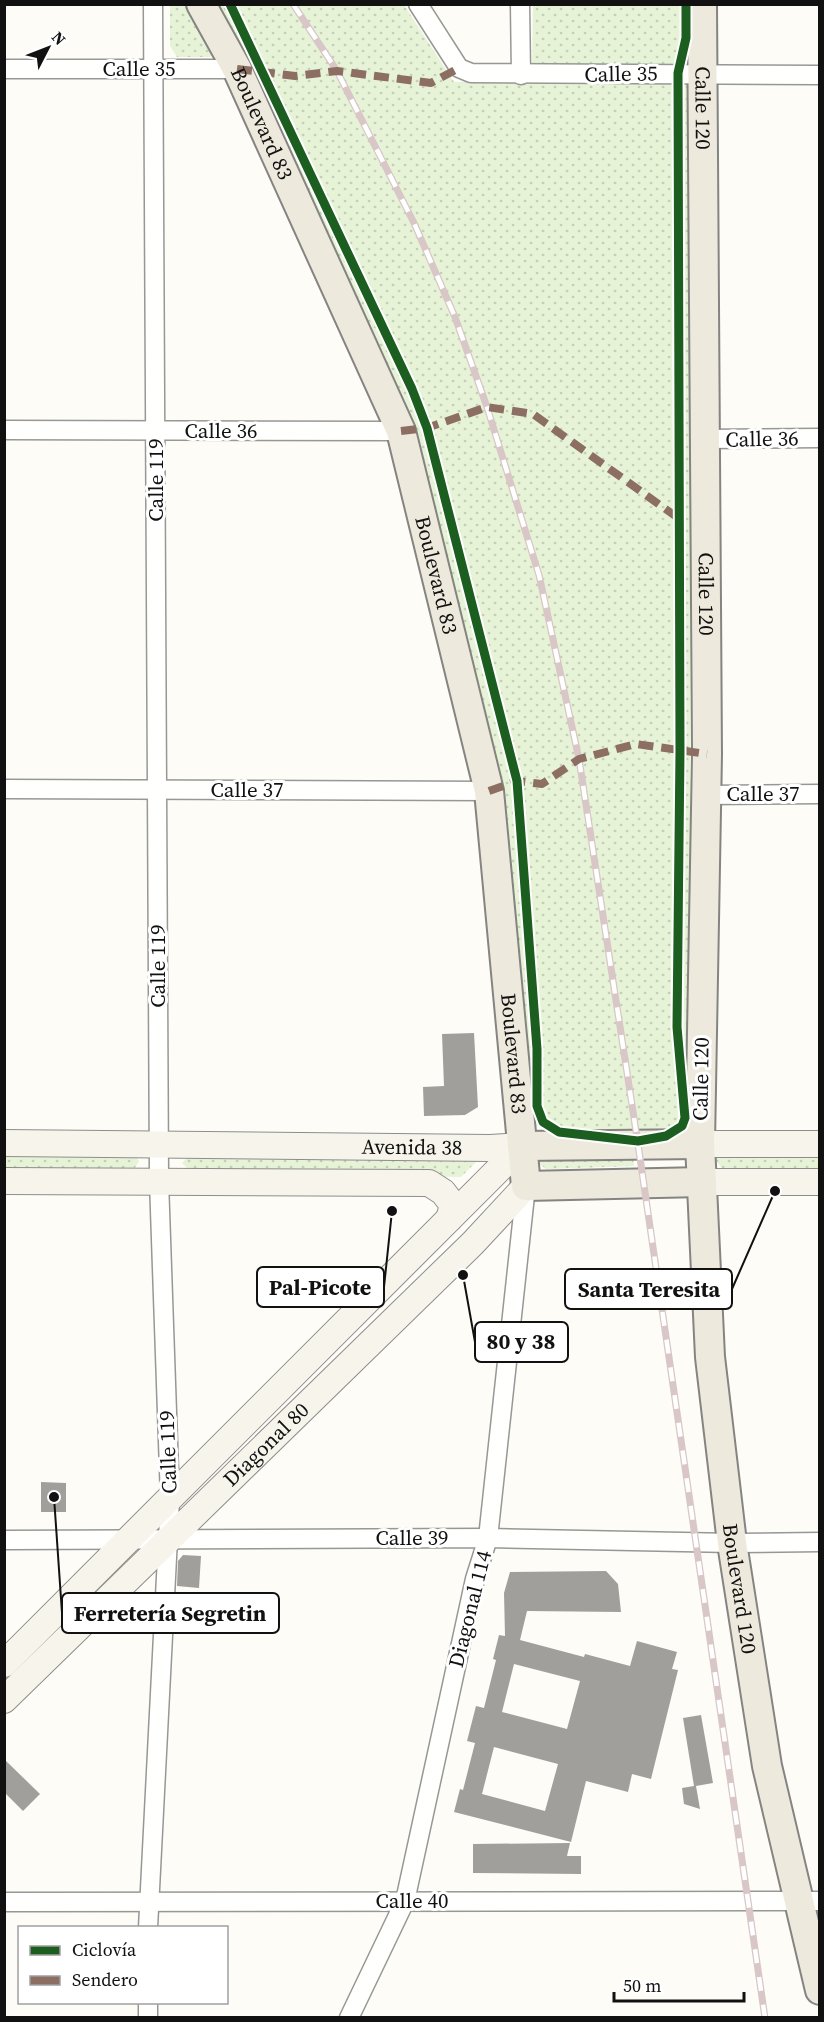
<svg xmlns="http://www.w3.org/2000/svg" width="824" height="2022" font-family="'Source Serif 4',serif">
	<style>
		.grass { fill: url(#grass-dots) }
		.building { fill: #a19f9c; fill-rule: evenodd }
		.lines { fill: none; stroke-linecap: round; stroke-linejoin: round }
		.minor-casing { stroke: #979795; stroke-width: 21 }
		.secondary-casing { stroke: #8e8d8b; stroke-width: 28 }
		.primary-casing { stroke: #858482; stroke-width: 32 }
		.minor { stroke: #fffffe; stroke-width: 18 }
		.secondary { stroke: #f6f4eb; stroke-width: 26 }
		.primary { stroke: #ede9dc; stroke-width: 28 }
		.rail-casing { stroke: #d9c6c7; stroke-width: 7 }
		.rail { stroke: #fff; stroke-width: 4.5; stroke-dasharray: 14; stroke-linecap: butt }
		.quiet { stroke: #8d6e63; stroke-width: 8; stroke-dasharray: 15 8; stroke-linecap: butt }
		.cycleway-casing { stroke: #fff; stroke-width: 13 }
		.cycleway { stroke: #1b5e20; stroke-width: 9 }
		.labels { text-anchor: middle; stroke-width: 6; stroke-linejoin: round; paint-order: stroke }
		.street-label { font-size: 21px; fill: #111; stroke: #fff }
		.leader { fill: none; stroke: #111; stroke-width: 2 }
		.callout-dot { fill: #111; stroke: #fff; stroke-width: 2 }
		.callout { fill: #fff; stroke: #111; stroke-width: 2 }
		.callout-label { font-size: 22px; text-anchor: middle; font-weight: bold; fill: #111 }
	</style>
	<defs>
		<pattern id="grass-dots" width="8" height="8" patternUnits="userSpaceOnUse" patternTransform="scale(1.5)"><rect width="8" height="8" fill="#e7f3d7"/><path d="M2 2h.1M6 6h.1" fill="none" stroke="#c5cfb8" stroke-width="1.8" stroke-linecap="round"/></pattern>
	</defs>
	<rect width="100%" height="100%" fill="#fdfcf7"/>
	<g class="grass">
		<path d="M170 5H189L217 47 210 57H177L170 46Z"/>
		<path d="M215 5H404L454 82 532 81 533 5H690V1120L680 1131 554 1138 540 1128 527 1114 501 785 411 429Z"/>
		<path d="M725 1149 819 1150V1170L724 1171 715 1159Z"/>
		<path d="M5 1150 132 1152 139 1161 133 1171 5 1170Z"/>
		<path d="M632 1151 634 1166 546 1169 536 1161 547 1152Z"/>
		<path d="M191 1153 480 1158 461 1177 191 1172 182 1163Z"/>
	</g>
	<g class="building">
		<path d="M474 1033 478 1107 465 1115 424 1116 423 1087 444 1086 442 1034Z"/>
		<path d="M41 1482 66 1483V1512H41Z"/>
		<path d="M183 1555 201 1556 199 1588 177 1586 178 1561Z"/>
		<path d="M606 1571 618 1584 621 1612 527 1611 520 1640 584 1657 585 1654 630 1666 637 1641 677 1652 672 1669 678 1670 651 1779 632 1774 628 1792 586 1781 571 1842 454 1812 460 1789 463 1790 475 1743 467 1741 476 1706 484 1708 496 1660 493 1659 499 1635 505 1636 504 1593 510 1572ZM514 1664 580 1681 567 1729 502 1712ZM494 1747 558 1764 545 1811 482 1794Z"/>
		<path d="M701 1715 713 1783 696 1786 700 1809 684 1804 682 1788 694 1786 683 1718Z"/>
		<path d="M4 1759 40 1794 23 1811 4 1792Z"/>
		<path d="M570 1843 567 1856H581V1874L473 1873V1844Z"/>
	</g>
	<g class="lines">
		<g class="minor-casing">
			<g id="minor">
				<path d="M418 4 459 68 471 73 820 75"/>
				<path d="M520 4 521 75"/>
				<path d="M4 69H237"/>
				<path d="M4 430 401 431"/>
				<path d="M705 439 820 438"/>
				<path d="M4 789 489 791"/>
				<path d="M707 795 820 794"/>
				<path d="M4 1540 488 1538 732 1543 820 1542"/>
				<path d="M4 1902 820 1901"/>
				<path d="M148 1928 170 1499 159 1181 153 4"/>
				<path d="M148 2002V2018"/>
				<path d="M349 2018 405 1901 475 1579 488 1538 526 1186"/>
			</g>
		</g>
		<g class="secondary-casing">
			<g id="secondary">
				<path id="s1" d="M4 1143 490 1148 522 1146"/>
				<path d="M700 1144H820"/>
				<path d="M4 1181 429 1183 443 1192 453 1205 449 1219"/>
				<path d="M702 1182H820"/>
				<path d="M4 1664 522 1146"/>
				<path id="s2" d="M4 1700 473 1243 526 1186"/>
			</g>
		</g>
		<g class="primary-casing">
			<g id="primary">
				<path id="s3" d="M201 4 237 69 401 431 489 791 526 1186 702 1182"/>
				<path id="s4" d="M702 4 707 754 700 1144 710 1357 732 1543 767 1766 820 1990"/>
				<path d="M522 1146 700 1144"/>
			</g>
		</g>
		<use href="#minor" class="minor"/>
		<use href="#secondary" class="secondary"/>
		<use href="#primary" class="primary"/>
		<g class="rail-casing">
			<path id="rail" d="M293 4 337 71 414 223 455 317 487 407 539 575 579 759 638 1144 765 2018"/>
		</g>
		<use href="#rail" class="rail"/>
		<g class="quiet">
			<path d="M237 69 295 76 337 71 431 83 459 68"/>
			<path d="M401 431 427 428 487 407 533 414 678 518"/>
			<path d="M489 791 517 781 542 784 579 759 636 744 707 754"/>
		</g>
		<g class="cycleway-casing">
			<path id="cycleway" d="M230 4 412 389 427 428 517 781 537 1049V1106L543 1122 559 1132 638 1141 666 1136 682 1126 685 1118 677 1027 680 751 678 73 686 38V4"/>
		</g>
		<use href="#cycleway" class="cycleway"/>
	</g>
	<g class="labels">
		<g class="street-label">
			<text x="139" y="76">Calle 35</text>
			<text transform="translate(621 74) rotate(-1)" y="7">Calle 35</text>
			<text dy="7" stroke="none"><textPath href="#s4" startOffset="104">Calle 120</textPath></text>
			<text dy="7" stroke="none"><textPath href="#s3" startOffset="134">Boulevard 83</textPath></text>
			<text x="221" y="438">Calle 36</text>
			<text transform="translate(762 439) rotate(-1)" y="7">Calle 36</text>
			<text transform="translate(156 480) rotate(-90)" y="7">Calle 119</text>
			<text dy="7" stroke="none"><textPath href="#s3" startOffset="620">Boulevard 83</textPath></text>
			<text dy="7" stroke="none"><textPath href="#s4" startOffset="590">Calle 120</textPath></text>
			<text x="247" y="797">Calle 37</text>
			<text x="763" y="801">Calle 37</text>
			<text transform="translate(158 966) rotate(-90)" y="7">Calle 119</text>
			<text dy="7" stroke="none"><textPath href="#s3" startOffset="1106">Boulevard 83</textPath></text>
			<text transform="translate(701 1079) rotate(-89)" y="7">Calle 120</text>
			<text dy="7" stroke="none"><textPath href="#s1" startOffset="408">Avenida 38</textPath></text>
			<text dy="7" stroke="none"><textPath href="#s2" startOffset="366">Diagonal 80</textPath></text>
			<text transform="translate(168 1452) rotate(-92)" y="7">Calle 119</text>
			<text x="412" y="1545">Calle 39</text>
			<text dy="7" stroke="none"><textPath href="#s4" startOffset="1587">Boulevard 120</textPath></text>
			<text transform="translate(470 1609) rotate(-76)" y="7">Diagonal 114</text>
			<text x="412" y="1908">Calle 40</text>
		</g>
	</g>
	<path class="leader" d="M392 1211L384 1287M775 1191L732 1289M463 1275L475 1342M54 1497L62 1613"/>
	<g class="callout-dot">
		<circle cx="392" cy="1211" r="6"/>
		<circle cx="775" cy="1191" r="6"/>
		<circle cx="463" cy="1275" r="6"/>
		<circle cx="54" cy="1497" r="6"/>
	</g>
	<g class="callout">
		<rect x="257" y="1267" width="127" height="40" rx="6"/>
		<rect x="565" y="1269" width="167" height="40" rx="6"/>
		<rect x="475" y="1322" width="93" height="40" rx="6"/>
		<rect x="62" y="1593" width="217" height="40" rx="6"/>
	</g>
	<g class="callout-label">
		<text x="320" y="1295">Pal-Picote</text>
		<text x="649" y="1297">Santa Teresita</text>
		<text x="521" y="1349">80 y 38</text>
		<text x="170" y="1621">Ferretería Segretin</text>
	</g>
	<rect width="824" height="2022" fill="none" stroke="#111111" stroke-width="12"/>
	<rect x="18" y="1926" width="210" height="78" fill="#ffffff" stroke="#a0a0a0" stroke-width="1.5"/>
	<rect x="30" y="1946" width="30" height="9" fill="#1b5e20" stroke="#a0a0a0" stroke-width="1.5"/>
	<text x="72" y="1956" font-size="18" fill="#111111">Ciclovía</text>
	<rect x="30" y="1976" width="30" height="9" fill="#8d6e63" stroke="#a0a0a0" stroke-width="1.5"/>
	<text x="72" y="1986" font-size="18" fill="#111111">Sendero</text>
	<g transform="translate(48 48) rotate(48)" stroke="#ffffff" stroke-width="4.5" paint-order="stroke">
	<path d="M0-4.5L10 22L0 15L-10 22Z" fill="#111111"/>
	<text y="-9" font-size="16" font-weight="bold" text-anchor="middle" fill="#111111">N</text>
	</g>
	<path d="M614 1992v9h130v-9" fill="none" stroke="#111111" stroke-width="3"/>
	<text x="623" y="1992" font-size="18" fill="#111111" stroke="#ffffff" stroke-width="4.5" paint-order="stroke">50 m</text>
</svg>
